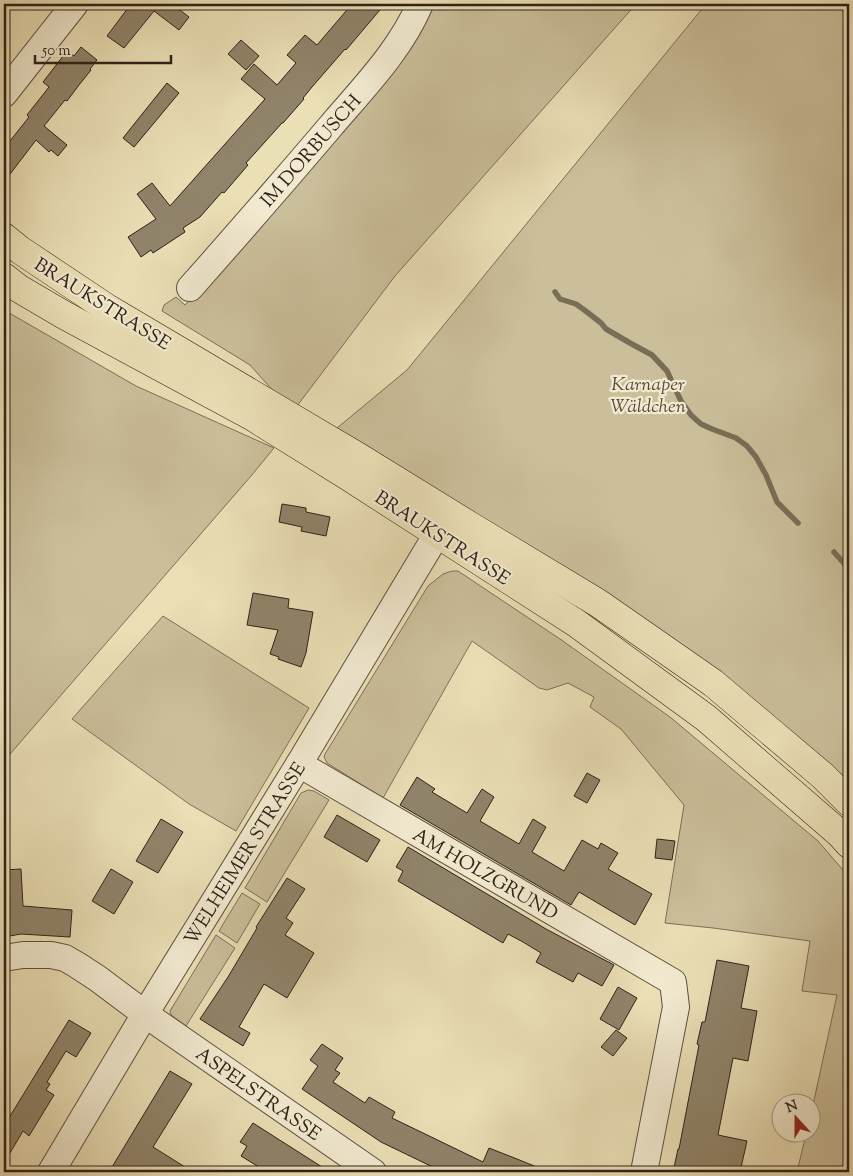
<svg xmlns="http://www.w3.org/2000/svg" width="853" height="1176" font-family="'Sorts Mill Goudy',serif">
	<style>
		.green { fill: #cbbf9b; stroke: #7c705a }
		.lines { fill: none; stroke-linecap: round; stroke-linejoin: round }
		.stream { stroke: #796d56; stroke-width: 5.5 }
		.building { fill: #90846a; stroke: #2e2218 }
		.minor-casing { stroke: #5d5140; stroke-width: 28 }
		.major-casing { stroke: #2e2218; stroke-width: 29 }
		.minor { stroke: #f2ead0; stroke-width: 26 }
		.major { stroke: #ebdfb6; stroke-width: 28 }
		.labels { text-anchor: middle; stroke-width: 4.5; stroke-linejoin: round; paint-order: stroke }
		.street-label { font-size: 19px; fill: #2e2218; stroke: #f2ead0 }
		.park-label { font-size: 19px; font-style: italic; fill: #554939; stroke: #f2ead0 }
	</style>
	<rect width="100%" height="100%" fill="#ebdfb6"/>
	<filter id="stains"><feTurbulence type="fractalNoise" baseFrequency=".004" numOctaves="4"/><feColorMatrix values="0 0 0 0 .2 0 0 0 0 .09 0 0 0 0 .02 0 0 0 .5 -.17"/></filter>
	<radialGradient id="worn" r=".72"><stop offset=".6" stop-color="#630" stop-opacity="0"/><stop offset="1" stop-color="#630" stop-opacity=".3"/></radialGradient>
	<g class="green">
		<path d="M431 4H636L395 276 297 406 275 393 250 365 162 311 164 305 176 297 185 305 231 258Z"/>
		<path d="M706 4H849V800L719 685 325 438 407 370Z"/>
		<path d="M4 310 136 386 274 448 251 476 4 761Z"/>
		<path d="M452 571H458L560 639 670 717 818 841 849 877V1172H797L806 1134H810L811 1114 837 995 802 991 810 941 713 928 665 923 684 805 621 729 590 707 594 697 568 683 547 690 539 688 472 641 383 798 327 763 324 757 325 754 428 586 443 574Z"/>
		<path d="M163 616 309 708 236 831 189 804 72 719Z"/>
		<path d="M308 790 314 791 329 800 267 902 245 888 301 793Z"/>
		<path d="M242 893 260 904 237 943 219 931Z"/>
		<path d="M216 935 235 948 186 1026 171 1015 170 1011Z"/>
	</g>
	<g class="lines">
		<g class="stream">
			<path d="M555 292 560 299 576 304 587 312 601 323 606 329 630 343 652 355 667 371 681 401 691 415 701 424 712 429 736 438 747 446 756 457 766 475 777 502 798 523"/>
			<path d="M834 552 849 569"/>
		</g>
	</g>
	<g class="building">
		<path d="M131 4H172L189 17 179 30 154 11 124 48 107 36Z"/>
		<path d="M352 4H385L346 50 345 49 312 87 303 98 304 99 283 123H282L246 163 248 165 224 193 222 192 200 217 183 228 185 232 153 253 151 250 141 257 128 237 156 219 137 194 152 183 170 206 265 99 241 79 254 64 277 85 296 63 287 55 305 35 317 45Z"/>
		<path d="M241 40 259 56 246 70 228 54Z"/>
		<path d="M81 47 97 60 90 69 91 70 79 85 67 101 65 100 44 126 67 145 58 156 51 150 49 152 36 140 4 182V135L10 141 29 117 27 115 49 87 43 82 67 51 74 56Z"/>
		<path d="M167 83 179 93 134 147 123 138Z"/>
		<path d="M282 504 306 508V512L330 517 326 536 301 531 302 527 279 522Z"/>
		<path d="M253 593 289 599 288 608 313 612 306 653 301 667 278 659 279 657 270 654 278 630 247 625Z"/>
		<path d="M587 773 600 780 587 803 574 796Z"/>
		<path d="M417 777 435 789 432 792 467 813 482 789 494 797 480 821 519 844 533 819 546 827 532 852 564 871 582 840 598 849 601 843 618 853 608 869 652 894 635 925 579 892 571 905 400 805Z"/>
		<path d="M337 815 380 840 367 862 324 837Z"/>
		<path d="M161 819 183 832 158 873 136 861Z"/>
		<path d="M657 839 675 841 672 860 655 858Z"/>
		<path d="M408 847 546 929 614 965 602 986 578 973 573 982 536 962 541 953 523 942 508 934 503 943 398 881 403 871 396 867Z"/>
		<path d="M21 869 23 906 72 910 70 937 21 934 4 937V870Z"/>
		<path d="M111 869 133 882 114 914 92 901Z"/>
		<path d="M287 878 305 889 286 918 293 923 285 935 314 953 287 998 264 984 239 1027 250 1033 243 1046 200 1019 228 977 257 928 256 927Z"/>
		<path d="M717 960 749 966 741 1008 757 1011 748 1061 733 1058 718 1135 747 1141 740 1172H673L678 1149H679L699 1045 697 1044 702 1022H705Z"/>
		<path d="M618 987 637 998 619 1030 600 1019Z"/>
		<path d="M69 1020 91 1033 76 1057 66 1051 47 1082 50 1084 46 1090 54 1095 29 1136 23 1131 4 1163V1126Z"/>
		<path d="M616 1030 627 1038 613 1056 601 1047Z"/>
		<path d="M322 1044 343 1058 335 1070 340 1073 333 1082 365 1103 369 1097 395 1112 392 1118 483 1162 489 1148 517 1159 549 1172H443L381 1142 302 1089 318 1066 310 1060Z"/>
		<path d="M170 1071 192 1084 153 1147 193 1172H109Z"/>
		<path d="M253 1123 300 1153 330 1172H267L241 1156 247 1146 240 1142Z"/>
	</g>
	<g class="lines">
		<g class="minor-casing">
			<g id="minor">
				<path d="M4 94 75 4"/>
				<path d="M190 288C237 235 284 181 330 127 363 88 400 51 420 4"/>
				<path d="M299 764 673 982 676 1007 644 1172"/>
				<path d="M4 958 23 955H51L65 958 77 965 97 978 145 1014 373 1172"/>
				<path d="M51 1172 145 1014 299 764 437 534"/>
			</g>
		</g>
		<g class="major-casing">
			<g id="major">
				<path d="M4 237 20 250 107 308 357 456 472 527 598 603 713 683 823 776 849 802"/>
				<path d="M4 277 18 288 64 315 253 417 349 477 576 623 706 718 840 834 849 844"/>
			</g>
		</g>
		<use href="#minor" class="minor"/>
		<use href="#major" class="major"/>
	</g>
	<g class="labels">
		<g class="street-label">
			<text transform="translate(310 150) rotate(-49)" y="7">IM DORBUSCH</text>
			<text transform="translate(103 303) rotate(32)" y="7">BRAUKSTRASSE</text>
			<text transform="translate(443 537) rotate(33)" y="7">BRAUKSTRASSE</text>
			<text transform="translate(244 853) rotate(-58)" y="7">WELHEIMER STRASSE</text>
			<text transform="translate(486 873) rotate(30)" y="7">AM HOLZGRUND</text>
			<text transform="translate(259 1093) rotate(35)" y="7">ASPELSTRASSE</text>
		</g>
		<g class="park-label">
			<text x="648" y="390">Karnaper<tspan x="648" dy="22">Wäldchen</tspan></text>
		</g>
	</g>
	<rect width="853" height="1176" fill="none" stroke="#ebdfb6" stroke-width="20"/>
	<rect x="5" y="5" width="843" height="1166" fill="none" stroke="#2e2218" stroke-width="2.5"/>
	<rect x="10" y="10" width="833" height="1156" fill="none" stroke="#2e2218"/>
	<g transform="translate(796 1118) rotate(339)"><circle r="24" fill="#f2ead0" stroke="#a49a86"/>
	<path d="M0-4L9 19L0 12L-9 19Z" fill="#8f2418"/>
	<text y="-8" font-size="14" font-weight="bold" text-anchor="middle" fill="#2e2218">N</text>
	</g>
	<path d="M35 55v8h136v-8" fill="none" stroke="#2e2218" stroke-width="2.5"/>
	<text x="42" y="55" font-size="15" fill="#2e2218" stroke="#f2ead0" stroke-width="4" paint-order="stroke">50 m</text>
	<rect width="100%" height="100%" filter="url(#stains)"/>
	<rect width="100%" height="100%" fill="url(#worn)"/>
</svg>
